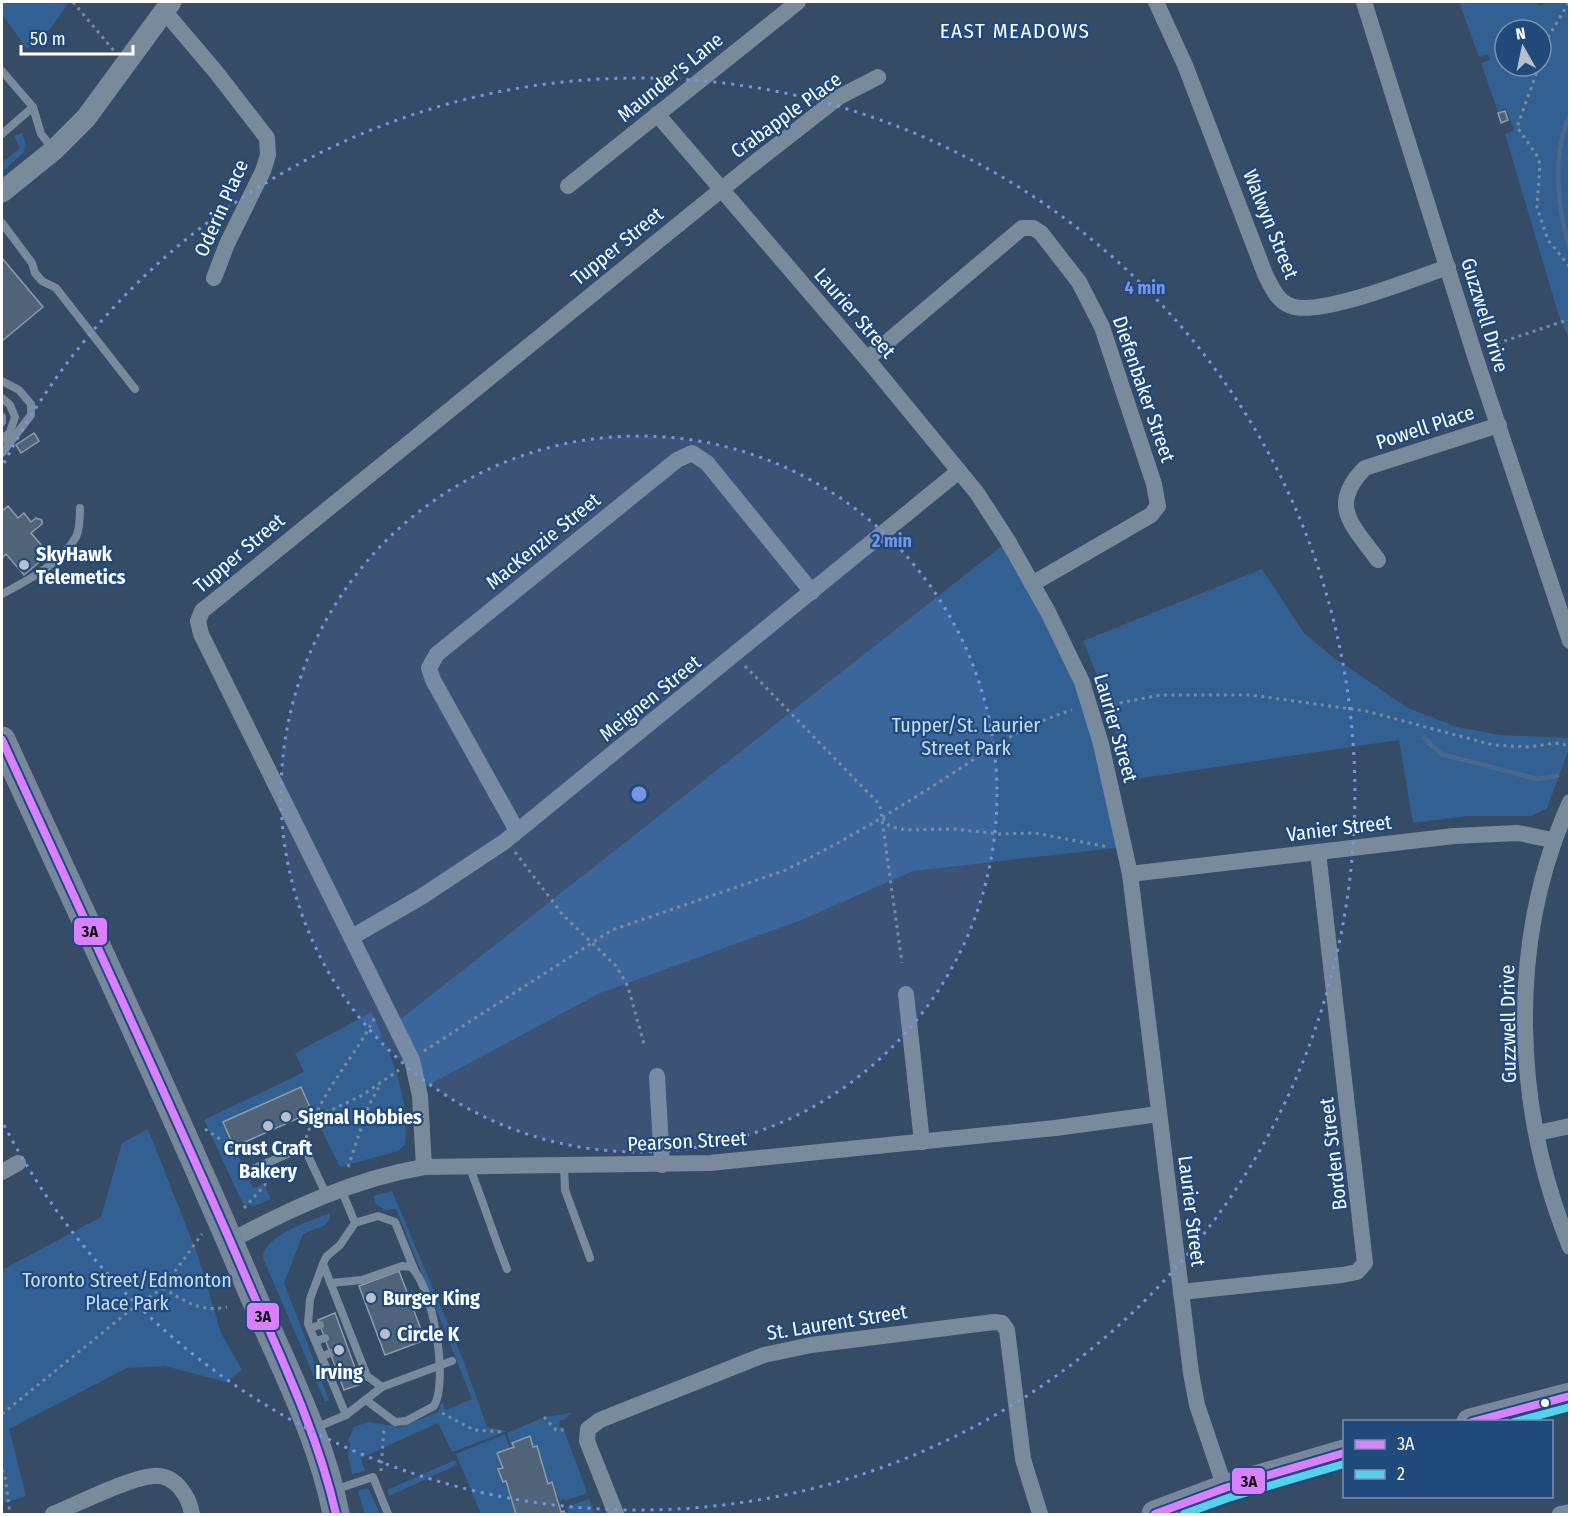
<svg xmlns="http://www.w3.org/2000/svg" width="1571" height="1516" font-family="'Fira Sans Condensed',sans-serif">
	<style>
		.green { fill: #336092; fill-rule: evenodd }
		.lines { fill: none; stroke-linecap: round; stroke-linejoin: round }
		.stream { stroke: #4a688c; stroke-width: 4.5 }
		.building { fill: #506378; stroke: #8d9bac; stroke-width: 1.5 }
		.path { stroke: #798a9d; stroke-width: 3; stroke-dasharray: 3 4.5; stroke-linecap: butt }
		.service { stroke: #798a9d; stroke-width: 8 }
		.minor { stroke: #798a9d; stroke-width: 16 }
		.tertiary { stroke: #798a9d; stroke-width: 21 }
		.primary { stroke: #78879c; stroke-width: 27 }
		.bus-1-casing { stroke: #204a7b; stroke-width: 12 }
		.bus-2-casing { stroke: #204a7b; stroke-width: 12 }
		.bus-1 { stroke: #d880ff; stroke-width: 8 }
		.bus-2 { stroke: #53d2ee; stroke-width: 8 }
		.ring { fill: none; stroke: #7795e8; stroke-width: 3; stroke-dasharray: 3 6 }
		.poi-dot { fill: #b8c0c9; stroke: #204a7b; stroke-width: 2 }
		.bus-dot { fill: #fff; stroke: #204a7b; stroke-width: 2 }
		.labels { text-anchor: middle; stroke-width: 4.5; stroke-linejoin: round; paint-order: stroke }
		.street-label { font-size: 20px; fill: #fff; stroke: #204a7b }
		.poi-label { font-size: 20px; font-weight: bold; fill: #fff; stroke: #204a7b; text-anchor: start }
		.park-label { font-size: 20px; fill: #c6dcf5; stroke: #204a7b }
		.neighbourhood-label { font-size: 21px; letter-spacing: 1.5px; fill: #fff; stroke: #204a7b }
		.centre { fill: #7795e8; stroke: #204a7b; stroke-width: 3 }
		.ring-label { font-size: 18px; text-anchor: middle; font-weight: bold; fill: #7795e8; stroke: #204a7b; stroke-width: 4.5; stroke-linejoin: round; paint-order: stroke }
		.line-badge { stroke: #204a7b; stroke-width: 2 }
		.pale-badge-label { font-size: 16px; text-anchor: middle; font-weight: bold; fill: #111 }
	</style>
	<rect width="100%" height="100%" fill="#354b66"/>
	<g class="green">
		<path d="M2 2H69L51 28 27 49 2 14Z"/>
		<path d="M1459 2H1535L1540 6 1547 2H1569V339L1559 316 1505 134 1514 130 1506 108 1498 112 1481 63 1490 60 1488 54 1479 57ZM1505 30H1541V66H1505Z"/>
		<path d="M22 133 25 141 24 152 2 172V163L20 148 14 136Z"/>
		<path d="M1008 541 1066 647 1125 847 913 871 801 920 600 993 419 1090 396 1023Z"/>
		<path d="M1262 569 1304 633 1330 655 1408 708 1457 727 1500 735 1569 738V749L1547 808 1531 816H1468L1413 823 1399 740 1129 780 1124 759 1126 754H1122L1103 690 1083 641Z"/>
		<path d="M372 1012 382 1036 380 1038 385 1047 387 1046C399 1078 409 1110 405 1145L398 1151 340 1167 300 1087 223 1122 253 1188 264 1184 271 1199 254 1206 243 1204 204 1120 304 1072 295 1053Z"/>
		<path d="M148 1129 198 1256 221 1333 242 1370 226 1382 165 1366 127 1368 9 1429 26 1496 2 1504V1270L101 1217 122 1143Z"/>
		<path d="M392 1191 464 1362 487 1427 507 1431 452 1452 438 1423 361 1458 365 1471 352 1474 348 1455 350 1443 348 1441 354 1427 368 1422 401 1427 438 1412 442 1402 446 1410 472 1399 396 1209 384 1210 376 1204 373 1196Z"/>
		<path d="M330 1213V1219L325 1225 303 1234 284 1283 329 1400 325 1402 263 1258C263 1235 311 1221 330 1213Z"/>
		<path d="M571 1413 564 1420H560L559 1427H563L587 1493 565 1501 564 1499 560 1501 553 1482 548 1484 537 1446 533 1447 530 1437 512 1443V1448L507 1433 545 1417Z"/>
		<path d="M505 1434 510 1449 497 1453 503 1468 499 1469 516 1506 513 1507 516 1514H481L456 1454Z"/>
		<path d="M455 1460 457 1465 389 1496 387 1490Z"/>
		<path d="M368 1488 380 1514H365L358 1491Z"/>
		<path d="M589 1499 595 1514H569L567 1507Z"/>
	</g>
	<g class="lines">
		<g class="stream">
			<path d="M1570 115C1552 151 1557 211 1570 248"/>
			<path d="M1424 738 1441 754 1537 779 1557 776"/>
		</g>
	</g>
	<g class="building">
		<path d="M1505 111 1508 120 1501 123 1498 113Z"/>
		<path d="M2 258 43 307 2 341Z"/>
		<path d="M34 433 39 441 21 453 16 445Z"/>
		<path d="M8 506 18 518 24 513 31 522 36 518 42 520V524L31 533 49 554 24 575 6 554 2 558V511Z"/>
		<path d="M301 1087 312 1112 234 1147 223 1122Z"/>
		<path d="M399 1271 425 1340 385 1355 359 1286Z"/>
		<path d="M335 1313 361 1384 344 1390 318 1320Z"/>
		<path d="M530 1436 533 1447 537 1446 548 1484 552 1482 561 1512 564 1511 565 1514H516L506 1481 503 1482 498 1469 503 1468 497 1453 514 1447 512 1443Z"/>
	</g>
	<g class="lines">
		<g class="path">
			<path d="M73 2 114 51"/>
			<path d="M1541 59 1549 36 1569 2"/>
			<path d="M1539 66 1517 127 1536 154 1540 164 1537 207 1548 240 1570 267"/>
			<path d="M1490 346 1570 319"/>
			<path d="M745 666 880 805 902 963"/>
			<path d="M1105 706 1160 695H1251L1366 711 1493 745 1529 747 1555 743 1570 746"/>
			<path d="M883 818 889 826 905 830 954 829 1000 834 1035 833 1108 847"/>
			<path d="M515 852 563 915 617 967 628 987 644 1044"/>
			<path d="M424 1051 612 930 783 871C840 844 894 811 947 777 992 748 1019 727 1072 710"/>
			<path d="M312 1119 361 1096 399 1070"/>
			<path d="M205 1129 235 1149"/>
			<path d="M306 1138C322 1090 353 1060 375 1017"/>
			<path d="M348 1167 369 1105 380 1085"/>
			<path d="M244 1208 265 1185V1176"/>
			<path d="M163 1288C184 1301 202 1313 227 1307"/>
			<path d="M442 1413 474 1430 505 1432"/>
			<path d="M2 1414 133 1308 163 1288 202 1234"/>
			<path d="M544 1417 556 1430H564"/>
			<path d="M2 1470 5 1476 10 1514"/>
			<path d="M381 1471 384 1427"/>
		</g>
		<g class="service">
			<path d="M2 71 33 107 41 134 53 149"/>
			<path d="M2 134 33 107"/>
			<path d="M2 223 32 263 35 273 42 281 56 288 135 389"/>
			<path d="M2 381 19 390 31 404V415L2 453"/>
			<path d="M2 398 10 405 15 417 10 432 2 440"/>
			<path d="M2 417V422"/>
			<path d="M2 594C27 581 62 563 76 537 80 529 80 517 80 508"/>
			<path d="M564 1165 565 1190 590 1258"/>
			<path d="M469 1166C483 1201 493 1234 507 1269"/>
			<path d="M255 1168 304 1147 326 1194"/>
			<path d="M341 1189 355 1223 340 1245 326 1257 323 1264 367 1376 382 1387"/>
			<path d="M355 1223 378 1216 395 1222 414 1269"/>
			<path d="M323 1264 310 1299 308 1324 346 1415"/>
			<path d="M331 1283 362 1280 402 1266 411 1267C433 1287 449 1380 434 1406L406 1421 395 1422 366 1400"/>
			<path d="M310 1328 320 1325"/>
			<path d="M316 1341 325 1338"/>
			<path d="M322 1356 331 1353"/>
			<path d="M359 1378 367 1376"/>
			<path d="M315 1428 346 1415 382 1387 452 1361"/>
			<path d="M334 1490 373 1477 388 1514"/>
		</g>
		<g class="minor">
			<path d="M1156 2 1185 65 1265 274C1271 286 1277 301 1291 306 1320 317 1415 278 1448 267"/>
			<path d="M1364 2 1475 356 1570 641"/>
			<path d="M165 12 216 72 267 138 268 155 263 171 227 244 214 278"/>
			<path d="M657 114 867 359 977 493 1008 541 1048 612 1082 682 1101 744 1130 874 1191 1373 1197 1405 1225 1488"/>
			<path d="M568 186 798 2"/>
			<path d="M867 359 1022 228H1033L1041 233 1079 282 1102 327 1154 484 1158 506 1151 515 1032 584"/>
			<path d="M1378 560C1352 525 1328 505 1365 468L1499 425"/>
			<path d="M1570 802C1507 941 1513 1107 1570 1247"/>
			<path d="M517 831 433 680 429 668 437 654 677 460 692 453 707 463 812 592"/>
			<path d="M1130 874 1454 836 1518 833 1552 840"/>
			<path d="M352 937 421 897 504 842 959 471"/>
			<path d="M906 994 922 1142"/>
			<path d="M657 1076 662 1165"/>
			<path d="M1537 1133 1570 1126"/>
			<path d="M424 1167 420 1096 412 1060 201 634 198 621 202 611 748 168 839 97 878 77"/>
			<path d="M2 1172 18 1163"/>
			<path d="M230 1241C292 1208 354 1179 424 1167L710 1163 1055 1128 1159 1114"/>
			<path d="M1181 1292 1342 1275 1357 1272 1365 1263 1318 852"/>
			<path d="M53 1514C80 1503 126 1479 153 1476 175 1474 189 1496 192 1514"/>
			<path d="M616 1514 587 1441 588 1429 600 1420 764 1355 811 1345 994 1322 1002 1323 1007 1330 1023 1459 1040 1514"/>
			<path d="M1560 1514 1570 1512"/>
		</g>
		<path class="tertiary" d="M2 192 54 150 86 118 171 2"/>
		<g class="primary">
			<path d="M2 740C85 921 171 1102 249 1286 280 1360 321 1435 336 1514"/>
			<path d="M1470 1422 1570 1396"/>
			<path d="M1155 1514 1225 1488 1344 1453"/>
		</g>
		<g class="bus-1-casing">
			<g id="bus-1">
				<path d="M2 740C80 910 160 1080 235 1252 271 1338 315 1422 336 1514"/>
				<path d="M1472 1422 1570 1396"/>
				<path d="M1155 1514 1225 1488 1344 1453"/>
			</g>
		</g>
		<g class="bus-2-casing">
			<g id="bus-2">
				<path d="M1514 1422 1570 1407"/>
				<path d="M1184 1514 1228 1498 1344 1464"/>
			</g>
		</g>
		<use href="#bus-1" class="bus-1"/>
		<use href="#bus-2" class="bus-2"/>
	</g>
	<circle cx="639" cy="794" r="358" fill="#7795e8" fill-opacity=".12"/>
	<g class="ring">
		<circle cx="639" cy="794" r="358"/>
		<path d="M4 463A716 716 0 1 1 4 1125"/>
	</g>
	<g class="poi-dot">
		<circle cx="24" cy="565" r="6"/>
		<circle cx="286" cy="1117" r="6"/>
		<circle cx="268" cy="1126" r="6"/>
		<circle cx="371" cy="1298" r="6"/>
		<circle cx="385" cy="1334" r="6"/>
		<circle cx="339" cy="1350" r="6"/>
	</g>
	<circle class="bus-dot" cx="1545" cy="1403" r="5"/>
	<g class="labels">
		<g class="street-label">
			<text transform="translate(670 77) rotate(-39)" y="7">Maunder's Lane</text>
			<text transform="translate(786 115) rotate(-36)" y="7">Crabapple Place</text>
			<text transform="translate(221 208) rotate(-66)" y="7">Oderin Place</text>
			<text transform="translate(1271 224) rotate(68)" y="7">Walwyn Street</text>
			<text transform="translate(617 246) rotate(-39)" y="7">Tupper Street</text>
			<text transform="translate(855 313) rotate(49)" y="7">Laurier Street</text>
			<text transform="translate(1485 315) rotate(73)" y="7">Guzzwell Drive</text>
			<text transform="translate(1144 389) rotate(71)" y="7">Diefenbaker Street</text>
			<text transform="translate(1425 427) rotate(-18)" y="7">Powell Place</text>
			<text transform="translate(543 541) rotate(-39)" y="7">MacKenzie Street</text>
			<text transform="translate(239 553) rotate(-40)" y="7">Tupper Street</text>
			<text transform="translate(650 698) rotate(-39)" y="7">Meignen Street</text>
			<text transform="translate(1116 728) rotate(74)" y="7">Laurier Street</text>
			<text transform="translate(1339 828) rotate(-7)" y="7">Vanier Street</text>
			<text transform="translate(1508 1024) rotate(-91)" y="7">Guzzwell Drive</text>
			<text transform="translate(687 1141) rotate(-3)" y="7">Pearson Street</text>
			<text transform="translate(1333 1154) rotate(-97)" y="7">Borden Street</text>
			<text transform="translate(1192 1211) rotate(83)" y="7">Laurier Street</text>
			<text transform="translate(837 1322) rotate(-9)" y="7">St. Laurent Street</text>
		</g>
		<g class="poi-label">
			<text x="36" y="561">SkyHawk<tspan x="36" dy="23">Telemetics</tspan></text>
			<text x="298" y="1124">Signal Hobbies</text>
			<text x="268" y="1155" text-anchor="middle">Crust Craft<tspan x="268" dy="23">Bakery</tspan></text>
			<text x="383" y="1305">Burger King</text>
			<text x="397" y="1341">Circle K</text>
			<text x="339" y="1379" text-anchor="middle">Irving</text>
		</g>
		<g class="park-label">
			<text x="966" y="732">Tupper/St. Laurier<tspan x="966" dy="23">Street Park</tspan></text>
			<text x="127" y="1287">Toronto Street/Edmonton<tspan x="127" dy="23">Place Park</tspan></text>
		</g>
		<g class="neighbourhood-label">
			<text x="1015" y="38">EAST MEADOWS</text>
		</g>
	</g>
	<circle cx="639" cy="794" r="9" class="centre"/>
	<g class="ring-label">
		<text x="1145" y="294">4 min</text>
		<text x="892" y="547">2 min</text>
	</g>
	<g class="line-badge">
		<rect x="73" y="917" width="35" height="29" rx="6" fill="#d880ff"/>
		<rect x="246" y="1302" width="34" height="29" rx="6" fill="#d880ff"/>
		<rect x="1231" y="1467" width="35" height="28" rx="6" fill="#d880ff"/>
	</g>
	<g class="pale-badge-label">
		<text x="90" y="937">3A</text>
		<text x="263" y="1322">3A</text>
		<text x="1249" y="1487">3A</text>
	</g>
	<rect width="1571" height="1516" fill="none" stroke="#ffffff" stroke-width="6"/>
	<rect x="1343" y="1420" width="210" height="78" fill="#204a7b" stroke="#7992b0" stroke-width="1.5"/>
	<rect x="1355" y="1440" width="30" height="9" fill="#d880ff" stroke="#7992b0" stroke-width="1.5"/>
	<text x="1397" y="1450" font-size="18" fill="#ffffff">3A</text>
	<rect x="1355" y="1470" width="30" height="9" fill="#53d2ee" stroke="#7992b0" stroke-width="1.5"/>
	<text x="1397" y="1480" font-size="18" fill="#ffffff">2</text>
	<g transform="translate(1523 48) rotate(351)"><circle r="28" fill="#204a7b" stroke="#7992b0" stroke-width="1.5"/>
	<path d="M0-4.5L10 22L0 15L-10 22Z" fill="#b8c0c9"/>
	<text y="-9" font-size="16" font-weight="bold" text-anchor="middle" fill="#ffffff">N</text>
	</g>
	<path d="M21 45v9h112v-9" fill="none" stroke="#ffffff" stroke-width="3"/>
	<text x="30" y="45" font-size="18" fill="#ffffff" stroke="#204a7b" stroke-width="4.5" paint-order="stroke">50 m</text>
</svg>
